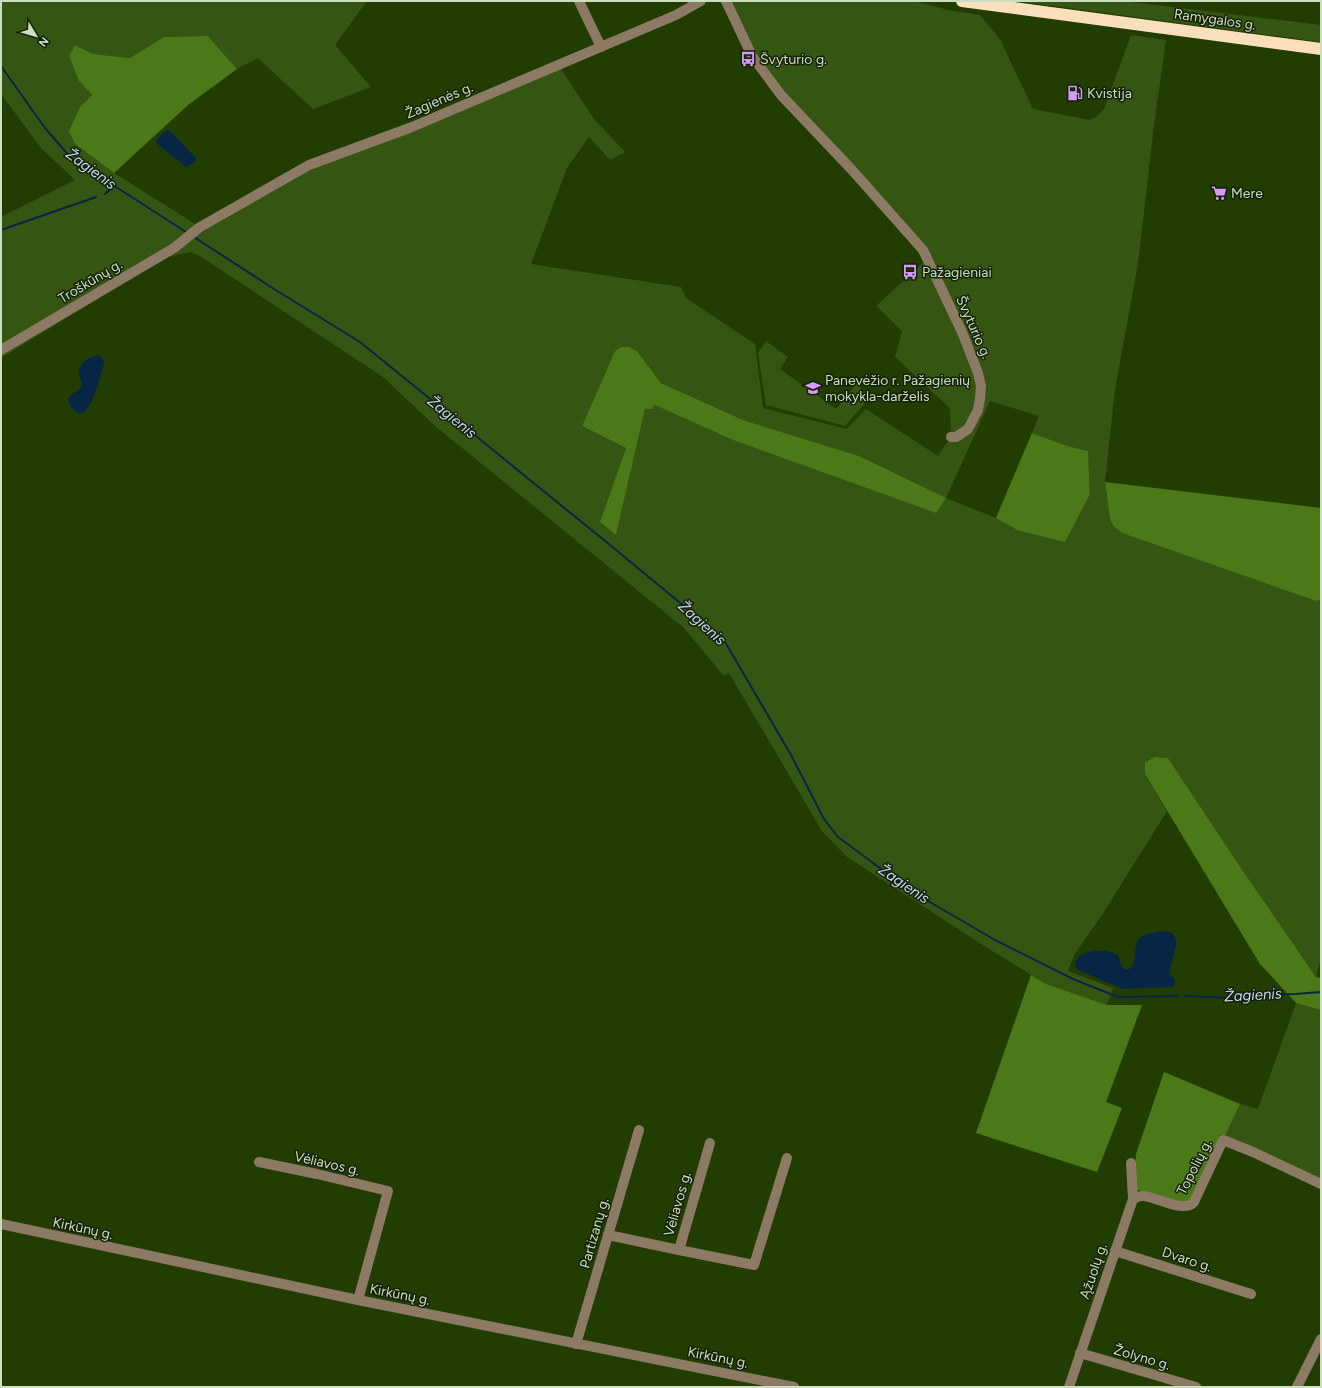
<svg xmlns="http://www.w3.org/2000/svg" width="1322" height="1388" font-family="Figtree,sans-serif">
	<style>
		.green { fill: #355613; fill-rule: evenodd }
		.forest { fill: #4b7918 }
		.water { fill: #072544 }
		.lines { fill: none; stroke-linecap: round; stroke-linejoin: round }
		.stream { stroke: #072544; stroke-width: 2 }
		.minor { stroke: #8d7a64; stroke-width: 10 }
		.highway { stroke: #fadfbd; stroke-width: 12 }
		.labels { text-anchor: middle; stroke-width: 3; stroke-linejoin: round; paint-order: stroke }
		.street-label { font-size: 14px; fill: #ccdec0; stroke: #142009 }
		.poi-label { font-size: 14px; fill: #ccdec0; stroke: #142009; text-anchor: start }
		.water-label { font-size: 15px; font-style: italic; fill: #c4d9f0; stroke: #142009 }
	</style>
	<rect width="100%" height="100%" fill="#223d02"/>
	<g class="green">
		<path d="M1 1H367L335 45 371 87 313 109 258 58 237 69 208 36 164 37 130 58 93 54 75 45 79 81 92 95 80 107 75 144 114 173 200 227 318 164 559 66 594 119 625 152 610 160 589 137 567 168 531 264 681 287 686 298 755 344 763 408 847 429 866 409 938 456 951 437 950 408 895 357 902 331 876 306 922 264 925 256 789 97 749 45 731 1H914L948 10 980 15 1000 39 1033 109 1090 120 1097 116 1104 109 1131 35 1166 40 1154 125 1138 264 1115 389 1105 482 1110 519 1114 527 1122 533 1316 601 1321 600V957L1316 977 1243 871 1168 758 1155 757 1145 762V774L1167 811 1102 915 1074 955 1068 971 1113 988 1107 1005 1046 984 986 947 847 857 822 831 729 673 724 676 684 628 435 426 383 377 200 256 190 252 165 258 1 358V217L75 180 41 148 1 94ZM621 347H629L637 351 661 383 743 420 859 456 945 498 936 513 733 440 654 404 645 409 616 535 600 522 626 448 582 426 615 351ZM990 401 1039 416 1032 433 1067 446 1088 451 1090 494 1017 530 996 518 946 498Z"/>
		<path d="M1017 1H1122L1321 25V42Z"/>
		<path d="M766 341 788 357 780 369 836 409 858 382 867 401 845 426 766 405 758 353Z"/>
		<path d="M1296 1003 1321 1010V1181L1225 1136 1240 1104 1258 1109Z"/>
	</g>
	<g class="forest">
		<path d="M208 36 237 69 188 105 114 173 75 144 69 131 80 107 92 95 79 81 69 56 75 45 93 54 130 58 164 37Z"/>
		<path d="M621 347H629L637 351 661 383 743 420 859 456 946 498 936 513 733 440 655 405 651 409H645L616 535 600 522 626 448 582 426 615 351Z"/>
		<path d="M1032 433 1067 446 1088 451 1090 494 1065 542 1017 530 996 518Z"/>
		<path d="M1105 482 1321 508V600L1316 601 1122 533 1114 527 1110 519Z"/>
		<path d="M1155 757 1168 758 1243 871 1316 977 1321 978V1010L1296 1003 1260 964 1145 774V762Z"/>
		<path d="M1031 975 1046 984 1107 1005H1142L1106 1102 1122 1108 1097 1172 976 1133Z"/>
		<path d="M1164 1072 1240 1104 1225 1136 1220 1135 1191 1198 1189 1201 1179 1203 1134 1189 1136 1154Z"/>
	</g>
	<g class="water">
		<path d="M167 130 171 132 196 158 195 162 186 167 156 143 157 139Z"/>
		<path d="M99 355 104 361C102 372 92 413 80 414 74 411 64 402 71 395 74 392 79 391 81 387 83 383 80 379 79 375 78 363 89 357 99 355Z"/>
		<path d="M1165 931 1173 933 1176 940V945L1169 973 1175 980 1174 985 1172 987 1123 989 1078 970 1075 966C1075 949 1106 947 1117 955 1120 958 1120 963 1122 967L1125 969H1129C1139 961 1131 945 1141 937 1147 933 1158 932 1165 931Z"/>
	</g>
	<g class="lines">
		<g class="stream">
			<path d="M1 66 45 128 71 158 186 232"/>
			<path d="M105 194 114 186"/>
			<path d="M1 230 96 197"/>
			<path d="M194 237 274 289 360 342 610 545 713 630 725 642 791 755 824 819 838 837 911 891 995 940 1073 979 1118 997 1178 996"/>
			<path d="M1185 996 1233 998 1240 995 1295 994 1321 992"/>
		</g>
		<g class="minor">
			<path d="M579 1 601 47"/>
			<path d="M726 1 752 56 781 95 852 170 923 250 962 332 978 373 981 386 980 399 978 410 968 429 956 437H951"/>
			<path d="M1 350 174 248 200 227 309 165 412 127 676 15 701 1"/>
			<path d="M259 1162 317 1174 388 1191 358 1300"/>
			<path d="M1133 1199C1136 1198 1139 1196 1142 1196 1156 1196 1184 1214 1194 1202L1223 1140 1253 1152 1321 1184"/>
			<path d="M1 1224 358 1300 794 1387"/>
			<path d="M608 1235 679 1250 710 1143"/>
			<path d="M679 1250 754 1265 787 1158"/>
			<path d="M1115 1251 1251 1294"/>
			<path d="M576 1344 639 1130"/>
			<path d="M1080 1353 1196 1387"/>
			<path d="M1069 1387 1133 1199 1131 1163"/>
			<path d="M1297 1387 1321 1339"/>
		</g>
		<path class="highway" d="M962 1 1321 49"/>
	</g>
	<defs>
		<g id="bus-bare" transform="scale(1.2)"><path d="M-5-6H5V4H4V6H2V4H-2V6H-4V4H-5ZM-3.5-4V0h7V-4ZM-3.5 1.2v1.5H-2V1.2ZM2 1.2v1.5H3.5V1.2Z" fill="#d69bfa" stroke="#142009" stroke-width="2.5" paint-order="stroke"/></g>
		<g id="fuel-bare" transform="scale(1.2)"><path d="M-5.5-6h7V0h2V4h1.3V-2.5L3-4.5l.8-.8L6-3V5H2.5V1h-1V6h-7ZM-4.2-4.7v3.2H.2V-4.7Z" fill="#d69bfa" stroke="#142009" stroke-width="2.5" paint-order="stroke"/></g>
		<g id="supermarket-bare" transform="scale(1.2)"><path d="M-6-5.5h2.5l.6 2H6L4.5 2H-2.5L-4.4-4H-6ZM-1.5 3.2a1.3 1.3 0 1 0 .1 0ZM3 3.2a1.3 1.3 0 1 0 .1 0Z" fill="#d69bfa" stroke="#142009" stroke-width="2.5" paint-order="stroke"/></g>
		<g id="school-bare" transform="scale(1.2)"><path d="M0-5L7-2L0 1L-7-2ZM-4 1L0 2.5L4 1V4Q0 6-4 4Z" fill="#d69bfa" stroke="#142009" stroke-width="2.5" paint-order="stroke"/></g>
	</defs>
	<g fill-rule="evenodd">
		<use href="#bus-bare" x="748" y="59"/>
		<use href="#fuel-bare" x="1075" y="93"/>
		<use href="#supermarket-bare" x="1219" y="193"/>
		<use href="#bus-bare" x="910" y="272"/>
		<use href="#school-bare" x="813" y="388"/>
	</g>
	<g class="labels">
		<g class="street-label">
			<text transform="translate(1215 19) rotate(8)" y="5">Ramygalos g.</text>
			<text transform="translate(439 100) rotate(-23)" y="5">Žagienės g.</text>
			<text transform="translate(90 281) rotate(-31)" y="5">Troškūnų g.</text>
			<text transform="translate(974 327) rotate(66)" y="5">Švyturio g.</text>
			<text transform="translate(327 1163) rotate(13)" y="5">Vėliavos g.</text>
			<text transform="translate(1194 1167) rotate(-63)" y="5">Topolių g.</text>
			<text transform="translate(677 1204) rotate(-74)" y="5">Vėliavos g.</text>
			<text transform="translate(83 1228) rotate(12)" y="5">Kirkūnų g.</text>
			<text transform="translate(594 1233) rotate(-74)" y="5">Partizanų g.</text>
			<text transform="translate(1187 1259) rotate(18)" y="5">Dvaro g.</text>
			<text transform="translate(1093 1271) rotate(-71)" y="5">Ąžuolų g.</text>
			<text transform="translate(400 1294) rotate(11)" y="5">Kirkūnų g.</text>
			<text transform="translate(718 1357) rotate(11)" y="5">Kirkūnų g.</text>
			<text transform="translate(1142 1357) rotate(16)" y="5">Žolyno g.</text>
		</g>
		<g class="poi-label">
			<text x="760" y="64">Švyturio g.</text>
			<text x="1087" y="98">Kvistija</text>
			<text x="1231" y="198">Mere</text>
			<text x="922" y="277">Pažagieniai</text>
			<text x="825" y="385">Panevėžio r. Pažagienių<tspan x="825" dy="16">mokykla-darželis</tspan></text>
		</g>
		<g class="water-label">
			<text transform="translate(91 169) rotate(36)" y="5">Žagienis</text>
			<text transform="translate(452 417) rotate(39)" y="5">Žagienis</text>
			<text transform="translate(702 623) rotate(42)" y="5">Žagienis</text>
			<text transform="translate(904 884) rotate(34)" y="5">Žagienis</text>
			<text transform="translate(1253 995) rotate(-3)" y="5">Žagienis</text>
		</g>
	</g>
	<rect width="1322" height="1388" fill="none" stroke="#ccdec0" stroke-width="4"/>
	<g transform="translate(36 36) rotate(128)" stroke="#142009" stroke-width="3" paint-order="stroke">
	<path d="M0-3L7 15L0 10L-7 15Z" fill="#ccdec0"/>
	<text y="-6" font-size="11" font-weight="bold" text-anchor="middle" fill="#ccdec0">N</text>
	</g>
</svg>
